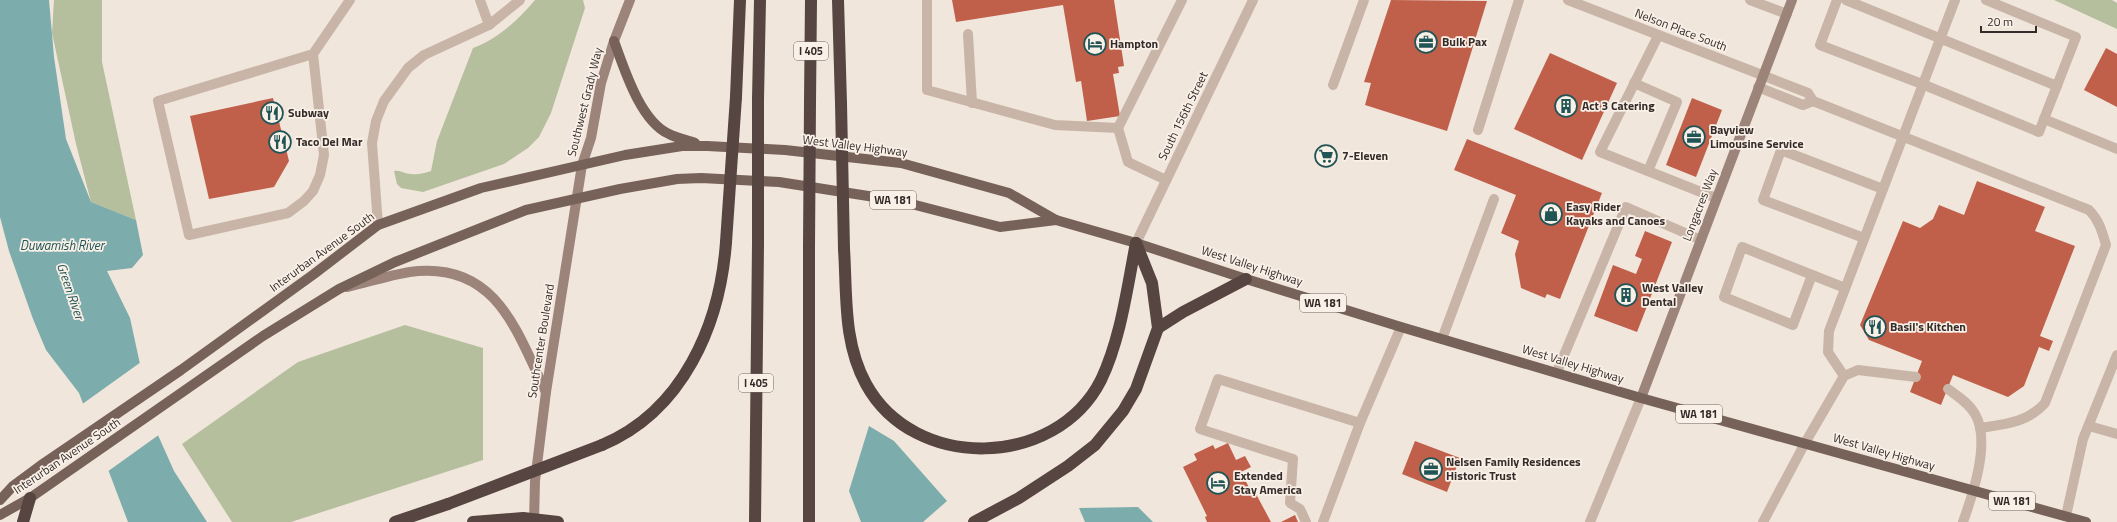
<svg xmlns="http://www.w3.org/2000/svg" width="2117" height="522" font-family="'Titillium Web',sans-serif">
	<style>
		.green { fill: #b5bf9d }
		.water { fill: #7cacab }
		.pier { fill: #f1e6dc }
		.building { fill: #c0604b }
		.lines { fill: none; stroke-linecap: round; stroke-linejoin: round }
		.lane { stroke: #c8b5a8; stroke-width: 10 }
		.street { stroke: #c8b5a8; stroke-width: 10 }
		.secondary { stroke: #9c847a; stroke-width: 10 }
		.primary { stroke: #77625a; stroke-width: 10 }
		.highway { stroke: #564540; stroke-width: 12 }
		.highway-bridge { stroke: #564540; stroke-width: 12 }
		.labels { text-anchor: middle; stroke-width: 3.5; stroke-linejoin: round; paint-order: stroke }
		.shield { fill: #f9f0e8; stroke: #706662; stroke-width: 1 }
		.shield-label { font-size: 11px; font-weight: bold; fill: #352b28 }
		.street-label { font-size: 12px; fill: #352b28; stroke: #f9f0e8 }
		.poi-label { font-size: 12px; font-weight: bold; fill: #352b28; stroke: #f9f0e8; text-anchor: start }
		.water-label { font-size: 13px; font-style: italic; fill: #205455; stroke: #f9f0e8 }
	</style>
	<rect width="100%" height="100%" fill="#f1e6dc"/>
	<g class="green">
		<path d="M54 0H102V62L136 220 91 202 76 144 52 33Z"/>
		<path d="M535 0H583L585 8 551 113 539 137 528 148 504 164 423 192 401 188 397 184 394 171C401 170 404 174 411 174 418 175 425 173 431 171L437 141 473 48C498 39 518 20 535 0Z"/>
		<path d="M2054 0H2112L2117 3V29Z"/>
		<path d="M405 325 483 348V460L291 522H232L182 444 298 362Z"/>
	</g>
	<g class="water">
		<path d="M0 0H49L54 57 66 139 91 202 136 220 143 255 132 268 107 271 130 318 153 424 174 471 207 522H128L79 393 46 350 33 319 9 251 0 217Z"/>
		<path d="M869 426 894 441 947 501 923 522H861L849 491Z"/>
		<path d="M1138 507 1153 522H1085L1079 508Z"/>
	</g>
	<path class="pier" d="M141 362 155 423 160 434 107 472 81 405Z"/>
	<g class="building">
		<path d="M952 0H1114L1124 66 1118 67 1119 73 1113 74 1120 116 1087 121 1081 81 1076 82 1063 5 956 22Z"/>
		<path d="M1391 0 1487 1 1447 131 1365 105 1371 83 1364 82Z"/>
		<path d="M2106 48 2117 54V107L2084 90Z"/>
		<path d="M1550 53 1617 83 1582 160 1514 129Z"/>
		<path d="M273 98 289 161 274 187 209 199 190 116Z"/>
		<path d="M1692 98 1722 110 1696 177 1666 165Z"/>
		<path d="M1467 139 1602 193 1560 299 1547 294 1545 298 1521 288 1515 254 1519 241 1501 233 1516 195 1454 170Z"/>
		<path d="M1977 181 2045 207 2035 231 2075 246 2040 336 2053 341 2049 351 2039 347 2024 386 2008 397 1953 375 1941 405 1910 392 1922 361 1869 340 1860 325 1903 221 1920 228 1933 219 1939 205 1964 215Z"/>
		<path d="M1645 231 1672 242 1637 332 1594 316 1613 265 1636 274 1642 259 1635 256Z"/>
		<path d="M1415 441 1460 458 1447 492 1402 474Z"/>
		<path d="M1228 443 1236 460 1245 456 1251 467 1241 472 1253 495 1256 494 1271 522H1207L1205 517 1207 516 1183 467 1197 460 1194 454 1213 445 1215 449Z"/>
		<path d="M1295 515 1298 522H1281Z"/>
	</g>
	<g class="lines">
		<g class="lane">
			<path d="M480 0 489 25"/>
			<path d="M927 0V90L1055 125 1118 128"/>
			<path d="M1750 0 1787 14"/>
			<path d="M1837 0 1820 45 1922 84 2039 132 2044 119"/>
			<path d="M1846 0 2057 86"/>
			<path d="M1986 0 2076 37 2044 119 2117 149"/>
			<path d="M968 34 972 103"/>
			<path d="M1658 36 1600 152 1716 198"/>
			<path d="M313 54 324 155 320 175 313 191 304 201 288 213 189 235 158 101 313 54 350 0"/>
			<path d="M1762 75 1808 93 1813 101 2089 210C2099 220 2102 231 2106 245L2045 403C2027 423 2005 424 1980 428"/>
			<path d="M1634 83 1677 102 1648 171"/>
			<path d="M1333 85 1364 0"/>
			<path d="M1758 87 1803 105 1813 101"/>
			<path d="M1478 130 1519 0"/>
			<path d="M1166 180 1128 162 1118 128 1182 0"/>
			<path d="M1864 238 1763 200 1781 150 1883 189"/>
			<path d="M1812 275 1793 325 1724 297 1742 247 1845 288"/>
			<path d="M1442 339 1494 199"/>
			<path d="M1557 372 1626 207 1701 240"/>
			<path d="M1844 376 1828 352 1829 331 1955 0"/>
			<path d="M1948 389C1957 396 1969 403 1975 414 1991 441 1973 494 1963 522"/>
			<path d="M2089 426 2117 434"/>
			<path d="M2066 516 2083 439 2117 355"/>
			<path d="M1306 522 1300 509 1290 503 1293 459 1200 429 1218 379 1360 423"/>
			<path d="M1323 522 1360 423 1401 327"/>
			<path d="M1590 522 1641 398"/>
			<path d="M1763 522 1805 443 1844 376 1858 370 1916 377"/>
		</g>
		<g class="street">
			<path d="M1568 0 1762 75"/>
			<path d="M378 225 372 143 376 121 384 101 408 68 424 55 489 25 520 0"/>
			<path d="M1136 243 1253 0"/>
		</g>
		<g class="secondary">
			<path d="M347 287C370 282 395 273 418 271 498 265 517 333 546 392"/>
			<path d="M1641 398 1792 0"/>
			<path d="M534 522 535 481 546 392 582 165 591 138 601 83 614 41 630 0"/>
		</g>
		<g class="primary">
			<path d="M614 41C624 68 640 121 669 134 677 138 687 140 695 143"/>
			<path d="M0 500 13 486 40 466 181 370 314 274 378 225 481 188 625 155 682 146H707L785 150 901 163 1009 193 1056 220 1136 243 1246 279 1401 327 1641 398 2086 522"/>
			<path d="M0 515 30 498 263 336 339 289 395 262 526 210 620 189 677 179 701 178 779 182 900 201 1000 227 1056 220"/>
		</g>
		<g class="highway">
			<path d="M838 0 841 103"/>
			<path d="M736 97 740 0"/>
			<path d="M758 99 760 0"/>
			<path d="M810 102 811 0"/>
			<path d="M809 247V522"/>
			<path d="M844 249C847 295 843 342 866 384 914 472 1056 469 1101 380 1121 338 1127 288 1136 243"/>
			<path d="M1158 328 1183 312 1246 279"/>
			<path d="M602 445C683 411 720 325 726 242"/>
			<path d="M23 522 30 498"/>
			<path d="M395 522 448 504"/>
			<path d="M755 522 758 244"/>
			<path d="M974 522 1019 498 1068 466 1095 445 1123 411 1136 389 1158 328 1152 283 1136 243"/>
		</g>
		<g class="highway-bridge">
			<path d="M841 103 844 249"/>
			<path d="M726 242 736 97"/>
			<path d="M758 244V99"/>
			<path d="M809 247 810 102"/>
			<path d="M448 504 602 445"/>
			<path d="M473 522 523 518 558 522"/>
		</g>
	</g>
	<defs>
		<g id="office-ring" transform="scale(1.15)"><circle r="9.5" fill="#f9f0e8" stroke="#205455" stroke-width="1.5"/><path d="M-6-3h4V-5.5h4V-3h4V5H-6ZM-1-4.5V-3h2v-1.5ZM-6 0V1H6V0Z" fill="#205455"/></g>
		<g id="hotel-ring" transform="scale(1.15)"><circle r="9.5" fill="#f9f0e8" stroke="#205455" stroke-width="1.5"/><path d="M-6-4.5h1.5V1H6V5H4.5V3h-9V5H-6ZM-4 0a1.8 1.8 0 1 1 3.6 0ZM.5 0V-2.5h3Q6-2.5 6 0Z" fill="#205455"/></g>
		<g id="building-ring" transform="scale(1.15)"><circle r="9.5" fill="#f9f0e8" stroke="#205455" stroke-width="1.5"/><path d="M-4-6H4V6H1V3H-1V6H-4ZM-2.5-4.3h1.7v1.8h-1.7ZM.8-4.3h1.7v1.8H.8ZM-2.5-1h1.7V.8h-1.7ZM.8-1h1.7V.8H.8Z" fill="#205455"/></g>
		<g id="restaurant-ring" transform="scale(1.15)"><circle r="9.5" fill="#f9f0e8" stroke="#205455" stroke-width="1.5"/><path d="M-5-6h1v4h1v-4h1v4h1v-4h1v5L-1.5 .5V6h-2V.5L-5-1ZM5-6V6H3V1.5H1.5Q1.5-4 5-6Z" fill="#205455"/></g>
		<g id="supermarket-ring" transform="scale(1.15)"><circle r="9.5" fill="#f9f0e8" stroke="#205455" stroke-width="1.5"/><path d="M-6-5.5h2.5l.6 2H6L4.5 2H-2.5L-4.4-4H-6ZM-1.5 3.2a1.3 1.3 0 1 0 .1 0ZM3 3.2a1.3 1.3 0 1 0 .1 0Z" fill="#205455"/></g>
		<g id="shop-ring" transform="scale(1.15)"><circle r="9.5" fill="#f9f0e8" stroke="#205455" stroke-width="1.5"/><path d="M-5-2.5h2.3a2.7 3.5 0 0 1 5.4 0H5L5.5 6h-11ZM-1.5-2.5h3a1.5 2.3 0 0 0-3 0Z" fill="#205455"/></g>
	</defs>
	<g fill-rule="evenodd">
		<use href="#office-ring" x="1426" y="42"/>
		<use href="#hotel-ring" x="1095" y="44"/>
		<use href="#building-ring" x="1566" y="106"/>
		<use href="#restaurant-ring" x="272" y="113"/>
		<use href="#office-ring" x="1694" y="137"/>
		<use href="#restaurant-ring" x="280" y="142"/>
		<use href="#supermarket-ring" x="1326" y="156"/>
		<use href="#shop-ring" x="1551" y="214"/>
		<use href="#building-ring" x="1626" y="295"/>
		<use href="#restaurant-ring" x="1875" y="327"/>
		<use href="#office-ring" x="1431" y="469"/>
		<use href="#hotel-ring" x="1218" y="483"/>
	</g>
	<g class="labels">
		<g class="shield">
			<rect x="794" y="42" width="34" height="18" rx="3"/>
			<rect x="870" y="191" width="46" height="18" rx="3"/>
			<rect x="1300" y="294" width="46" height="18" rx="3"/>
			<rect x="739" y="374" width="34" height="18" rx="3"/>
			<rect x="1676" y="405" width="46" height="18" rx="3"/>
			<rect x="1989" y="492" width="46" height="18" rx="3"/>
		</g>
		<g class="shield-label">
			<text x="811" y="55">I 405</text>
			<text x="893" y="204">WA 181</text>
			<text x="1323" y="307">WA 181</text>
			<text x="756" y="387">I 405</text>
			<text x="1699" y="418">WA 181</text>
			<text x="2012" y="505">WA 181</text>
		</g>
		<g class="street-label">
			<text transform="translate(1681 30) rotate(21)" y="4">Nelson Place South</text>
			<text transform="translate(585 102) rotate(-76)" y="4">Southwest Grady Way</text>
			<text transform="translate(1183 116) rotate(-64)" y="4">South 156th Street</text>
			<text transform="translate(855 146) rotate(7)" y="4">West Valley Highway</text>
			<text transform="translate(1700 205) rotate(-69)" y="4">Longacres Way</text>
			<text transform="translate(322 252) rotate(-36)" y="4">Interurban Avenue South</text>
			<text transform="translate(1252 266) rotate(18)" y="4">West Valley Highway</text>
			<text transform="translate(541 341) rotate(-81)" y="4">Southcenter Boulevard</text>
			<text transform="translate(1573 364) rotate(17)" y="4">West Valley Highway</text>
			<text transform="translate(1884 452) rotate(16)" y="4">West Valley Highway</text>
			<text transform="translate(67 456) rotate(-34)" y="4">Interurban Avenue South</text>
		</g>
		<g class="poi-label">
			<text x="1442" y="46">Bulk Pax</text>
			<text x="1110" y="48">Hampton</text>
			<text x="1582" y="110">Act 3 Catering</text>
			<text x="288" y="117">Subway</text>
			<text x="1710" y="134">Bayview<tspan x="1710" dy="14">Limousine Service</tspan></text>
			<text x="296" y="146">Taco Del Mar</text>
			<text x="1342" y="160">7-Eleven</text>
			<text x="1566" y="211">Easy Rider<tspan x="1566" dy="14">Kayaks and Canoes</tspan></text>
			<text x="1642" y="292">West Valley<tspan x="1642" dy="14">Dental</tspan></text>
			<text x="1890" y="331">Basil's Kitchen</text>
			<text x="1446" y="466">Nelsen Family Residences<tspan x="1446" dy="14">Historic Trust</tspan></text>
			<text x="1234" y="480">Extended<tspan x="1234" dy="14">Stay America</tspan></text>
		</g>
		<g class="water-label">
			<text x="62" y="250">Duwamish River</text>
			<text transform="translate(71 291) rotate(71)" y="5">Green River</text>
		</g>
	</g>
	<path d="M1981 26v6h55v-6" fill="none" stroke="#352b28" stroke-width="2"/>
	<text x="1987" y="26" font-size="12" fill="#352b28" stroke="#f9f0e8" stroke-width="3" paint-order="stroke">20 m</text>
</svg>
